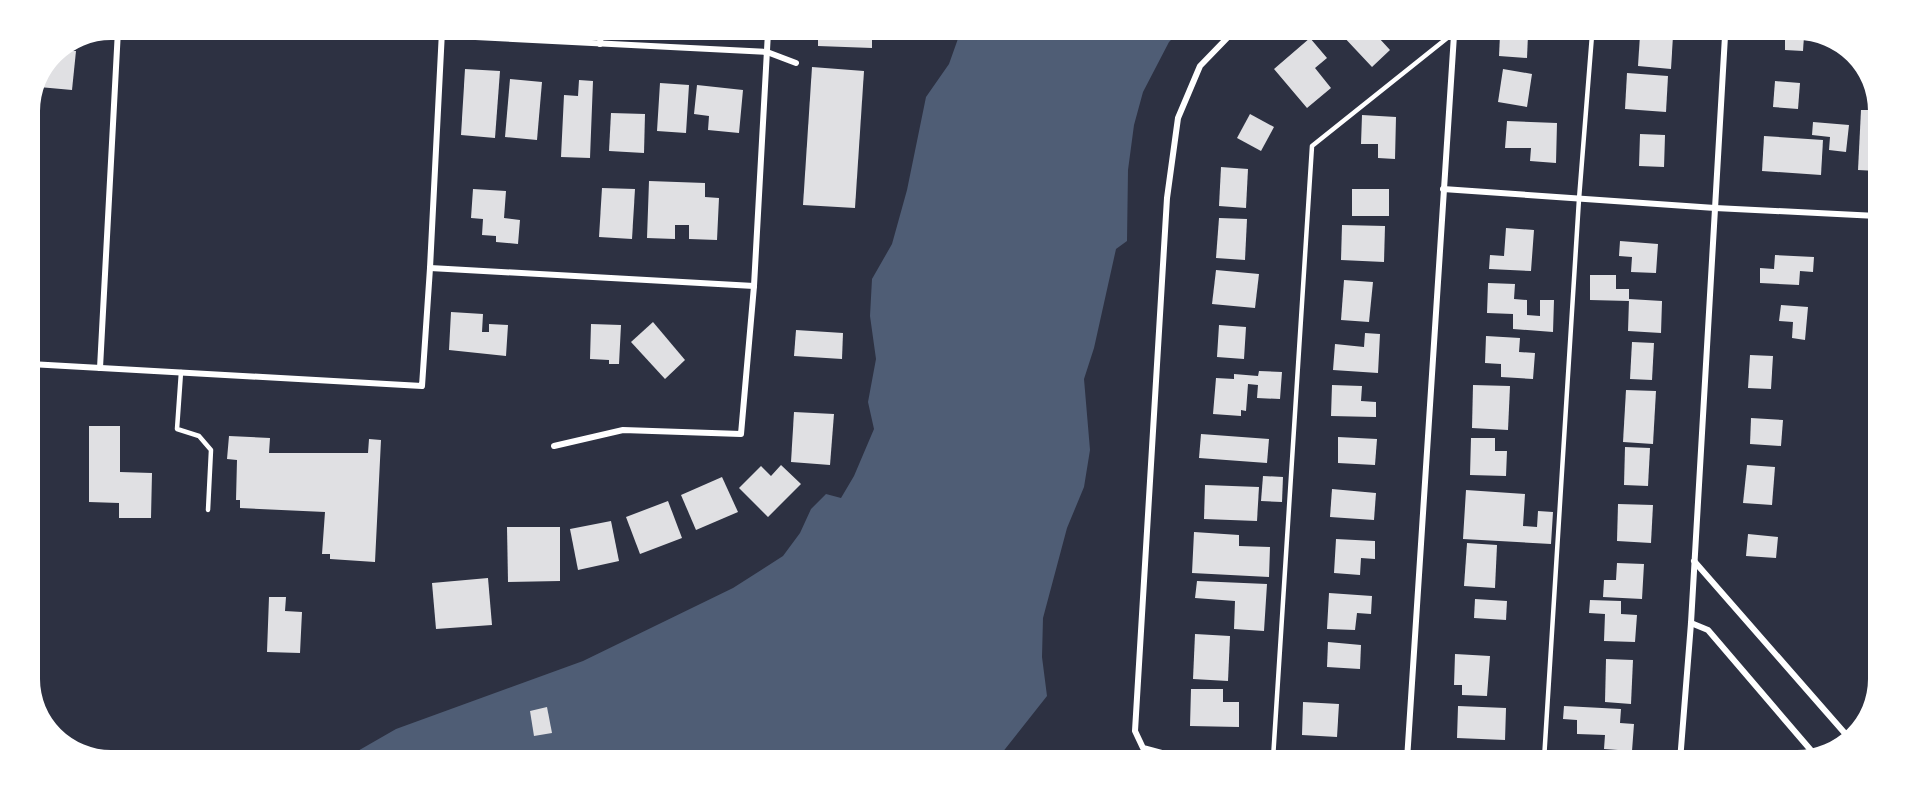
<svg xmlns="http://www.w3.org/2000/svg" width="1908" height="791" font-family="Cabin,sans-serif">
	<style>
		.water { fill: #4f5d75 }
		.building { fill: #e0e0e3 }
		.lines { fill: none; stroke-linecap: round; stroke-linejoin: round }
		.service { stroke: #fff; stroke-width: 4.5 }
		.minor { stroke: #fff; stroke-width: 6 }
	</style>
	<rect width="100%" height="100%" fill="#2d3142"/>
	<path class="water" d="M960 33 1177 34 1169 42 1143 92 1134 125 1128 170 1127 241 1116 249 1094 348 1084 379 1090 450 1084 487 1067 528 1043 618 1042 657 1047 696 998 758 349 756 396 729 583 661 733 588 783 556 800 533 811 509 826 494 841 498 854 476 874 429 868 402 876 359 870 316 872 279 892 244 907 190 926 97 949 64Z"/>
	<g class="building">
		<path d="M818 33H872V48L818 46Z"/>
		<path d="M1341 34 1383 35 1379 38 1390 50 1372 67Z"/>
		<path d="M1500 35H1528L1527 58 1499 56Z"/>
		<path d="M1640 35 1673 36 1671 69 1638 66Z"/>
		<path d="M1785 36H1804L1803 51 1785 50Z"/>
		<path d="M1310 38 1327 58 1315 68 1331 88 1307 108 1274 69Z"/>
		<path d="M61 51H76L72 90 39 87 54 54Z"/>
		<path d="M812 67 864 71 855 208 803 205Z"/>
		<path d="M465 69 500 71 495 138 461 135Z"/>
		<path d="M1503 69 1532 74 1527 107 1498 102Z"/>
		<path d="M1627 73 1668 76 1666 112 1625 109Z"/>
		<path d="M510 79 542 82 537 140 505 137Z"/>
		<path d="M579 80 593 81 590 158 561 157 564 95 578 96Z"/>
		<path d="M1775 81 1800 83 1798 109 1773 107Z"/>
		<path d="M660 83 689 85 686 133 657 131Z"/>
		<path d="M697 85 743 90 739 133 708 130 709 116 694 114Z"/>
		<path d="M1861 110H1877V171L1858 170Z"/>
		<path d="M611 113 645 114 644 153 609 151Z"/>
		<path d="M1250 114 1274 127 1261 151 1237 138Z"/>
		<path d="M1362 115 1396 117 1395 159 1378 158V144H1361Z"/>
		<path d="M1507 121 1557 123 1556 163 1530 161 1531 148H1505Z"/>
		<path d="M1813 122 1849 125 1846 152 1829 150 1830 137 1812 135Z"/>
		<path d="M1640 134 1665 135 1664 167 1639 166Z"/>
		<path d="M1764 136 1823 140 1821 175 1762 171Z"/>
		<path d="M1221 167 1248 169 1246 208 1219 206Z"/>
		<path d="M649 181 705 183V197L719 198 717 240 689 239V225H675V239L647 238Z"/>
		<path d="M602 188 635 189 632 239 599 237Z"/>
		<path d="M473 189 506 191 504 218 520 220 518 244 496 242V236L482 235 483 219 471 218Z"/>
		<rect x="1352" y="189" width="37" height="27"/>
		<path d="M1219 218 1247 219 1245 260 1216 258Z"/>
		<path d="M1342 225 1385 226 1384 262 1341 260Z"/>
		<path d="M1506 228 1534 230 1531 271 1489 269 1490 255 1504 256Z"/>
		<path d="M1620 241 1658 244 1656 273 1631 272 1632 257 1619 256Z"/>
		<path d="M1775 255 1814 257 1813 272 1800 271 1799 285 1760 283V268L1774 269Z"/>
		<path d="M1216 270 1259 274 1255 308 1212 304Z"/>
		<path d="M1590 275H1616V289H1629V301L1590 300Z"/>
		<path d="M1344 280 1373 282 1369 322 1341 320Z"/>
		<path d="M1488 283 1515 284 1514 299 1527 300V315L1540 316V300H1554L1553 332 1513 329V314L1487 313Z"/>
		<path d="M1629 299 1662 301 1661 333 1628 331Z"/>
		<path d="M1781 305 1808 307 1805 340 1792 338 1793 322 1779 321Z"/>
		<path d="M451 312 483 314 482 332H489V324L508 325 506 356 449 350Z"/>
		<path d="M653 322 685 360 665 379 631 342Z"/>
		<path d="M591 324 621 325 619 364H609V360L590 359Z"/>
		<path d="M1219 325 1246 327 1244 359 1217 357Z"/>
		<path d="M796 330 843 333 842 359 794 356Z"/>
		<path d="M1365 333 1380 334 1378 373 1333 370 1335 344 1364 347Z"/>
		<path d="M1486 336 1520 338 1519 352 1535 353 1533 379 1501 377V364L1485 363Z"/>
		<path d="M1632 342 1654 343 1652 380 1630 379Z"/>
		<path d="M1750 355 1773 356 1771 389 1748 388Z"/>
		<path d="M1259 371 1282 372 1280 399 1257 398 1258 385 1248 384 1246 411 1241 410V416L1213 414 1216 378 1234 379V374L1258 376Z"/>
		<path d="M1332 385 1362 386 1361 401 1376 402V417L1331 416Z"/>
		<path d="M1473 385 1510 386 1508 430 1472 428Z"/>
		<path d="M1626 390 1656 391 1653 444 1623 442Z"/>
		<path d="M794 412 834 414 830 465 791 462Z"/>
		<path d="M1751 418 1783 420 1781 446 1750 444Z"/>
		<path d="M89 426H120V472L152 473 151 518H119V503L89 502Z"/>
		<path d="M1201 434 1269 439 1267 463 1199 458Z"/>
		<path d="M229 436 270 438 269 453H368L369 439 381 440 375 562 330 559V554H322L325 512 240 508V500H236L237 460 227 459Z"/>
		<path d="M1338 437 1377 439 1375 465 1338 463Z"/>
		<path d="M1471 438H1495V451H1507L1506 476 1470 475Z"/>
		<path d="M1625 447 1650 448 1648 486 1624 485Z"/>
		<path d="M781 465 801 484 768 517 739 488 761 466 771 476Z"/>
		<path d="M1747 465 1775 467 1772 505 1743 503Z"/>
		<path d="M1263 476 1283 477 1282 502 1261 501Z"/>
		<path d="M722 477 738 512 696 530 681 495Z"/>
		<path d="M1205 485 1259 487 1257 521 1204 519Z"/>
		<path d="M1332 489 1376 493 1374 520 1330 517Z"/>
		<path d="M1466 490 1525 494 1523 526 1537 527 1538 511 1553 512 1551 544 1463 539Z"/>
		<path d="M668 501 682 538 640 554 626 517Z"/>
		<path d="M1618 504 1653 505 1651 543 1617 541Z"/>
		<path d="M611 521 619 561 578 570 570 529Z"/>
		<path d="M507 527H560V581L508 582Z"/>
		<path d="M1194 532 1239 535V546L1270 547 1269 577 1192 573Z"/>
		<path d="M1748 534 1778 537 1776 558 1746 556Z"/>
		<path d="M1336 539 1375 541V559L1361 558 1360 575 1334 573Z"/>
		<path d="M1467 543 1497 545 1495 588 1464 586Z"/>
		<path d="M1617 563 1644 564 1642 599 1603 597 1604 580H1616Z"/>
		<path d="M488 578 492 625 436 629 432 583Z"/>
		<path d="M1197 581 1267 584 1264 631 1234 629 1235 601 1195 598Z"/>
		<path d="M1329 593 1372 596 1371 614 1357 613 1355 630 1327 629Z"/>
		<path d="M269 597H286L285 611 302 612 300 653 267 652Z"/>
		<path d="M1475 599 1507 601 1506 620 1474 618Z"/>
		<path d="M1590 600 1621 601V614L1637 615 1635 642 1604 641 1605 614 1589 613Z"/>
		<path d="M1195 634 1230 636 1228 681 1193 679Z"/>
		<path d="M1328 642 1361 645 1360 669 1327 667Z"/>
		<path d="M1455 654 1490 656 1487 696 1462 695V685H1454Z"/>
		<path d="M1606 659 1633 660 1631 704 1605 702Z"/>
		<path d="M1191 689H1223V702H1239V727L1190 726Z"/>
		<path d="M1303 702 1339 704 1337 737 1302 735Z"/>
		<path d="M1458 706 1506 708 1505 740 1457 738Z"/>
		<path d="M1564 706 1621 709 1620 723 1634 724 1632 751 1604 749 1605 735 1577 734V720L1563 719Z"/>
		<path d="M547 707 552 733 534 736 530 711Z"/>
	</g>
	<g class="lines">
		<g class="service">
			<path d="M181 372 177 429 199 436 211 450 208 510"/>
			<path d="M1273 759 1312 146 1451 35"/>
			<path d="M1544 760 1579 199 1592 35"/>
		</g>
		<g class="minor">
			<path d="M356 31 767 52 796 63"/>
			<path d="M600 44 601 32"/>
			<path d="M1443 189 1715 208 1877 216"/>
			<path d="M430 268 754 286"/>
			<path d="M30 364 422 386 430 268 442 31"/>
			<path d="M100 368 118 30"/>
			<path d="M554 446 623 430 741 434 754 286 768 32"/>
			<path d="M1694 561 1849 738"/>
			<path d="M1691 623 1708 630 1815 755"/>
			<path d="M1184 759 1143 748 1135 731 1167 198 1178 118 1200 66 1231 34"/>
			<path d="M1407 760 1454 35"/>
			<path d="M1680 761 1691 623 1725 36"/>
		</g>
	</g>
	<path d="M0 0H1908V791H0ZM111 40H1797A71 71 0 0 1 1868 111V679A71 71 0 0 1 1797 750H111A71 71 0 0 1 40 679V111A71 71 0 0 1 111 40Z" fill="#fff" fill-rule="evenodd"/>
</svg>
